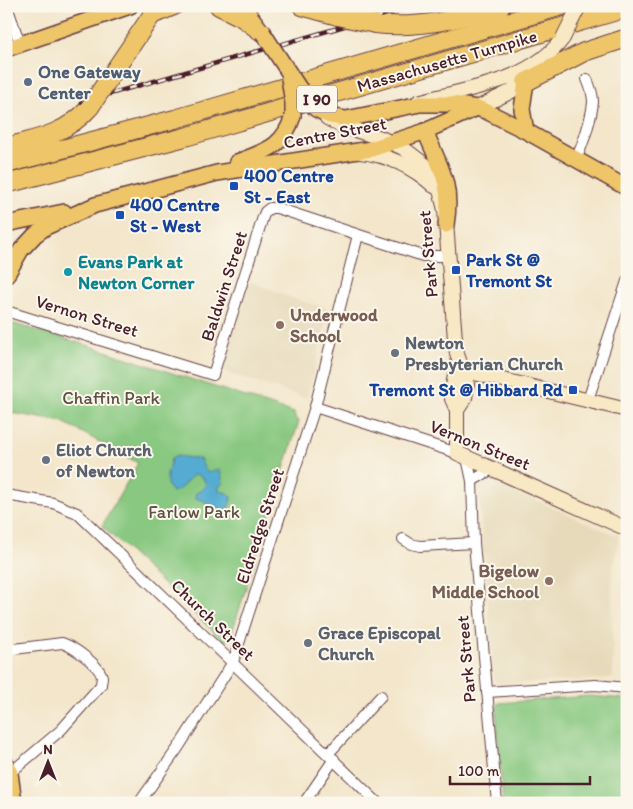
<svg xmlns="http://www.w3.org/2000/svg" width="633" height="809" font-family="Itim,sans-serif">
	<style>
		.built { fill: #e7daba }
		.green { fill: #88c880; stroke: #697456 }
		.water { fill: #55acd2; stroke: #50667e }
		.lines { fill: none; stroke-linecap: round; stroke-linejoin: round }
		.street-casing { stroke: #633d43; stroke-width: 12 }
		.secondary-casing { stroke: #633d43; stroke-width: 16 }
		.primary-casing { stroke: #633d43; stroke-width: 18 }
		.highway-casing { stroke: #633d43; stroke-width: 20 }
		.street { stroke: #fff; stroke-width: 10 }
		.secondary { stroke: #f8e8c3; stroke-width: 14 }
		.primary { stroke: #eec569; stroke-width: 15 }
		.highway { stroke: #eec569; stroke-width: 18 }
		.rail-casing { stroke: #4a1f2b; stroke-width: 4.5 }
		.rail { stroke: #fbf7ec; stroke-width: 2.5; stroke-dasharray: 8; stroke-linecap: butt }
		.secondary-bridge-casing { stroke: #633d43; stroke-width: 16; stroke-linecap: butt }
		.primary-bridge-casing { stroke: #633d43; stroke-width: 18; stroke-linecap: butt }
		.highway-bridge-casing { stroke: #633d43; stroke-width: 20; stroke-linecap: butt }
		.secondary-bridge { stroke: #f8e8c3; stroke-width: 14 }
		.primary-bridge { stroke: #eec569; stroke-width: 15 }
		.highway-bridge { stroke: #eec569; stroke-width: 18 }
		.service-dot { fill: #5c6f8a; stroke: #fbf7ec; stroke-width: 2 }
		.transit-dot { fill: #1a4fb4; stroke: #fbf7ec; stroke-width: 2 }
		.culture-dot { fill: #0f9aa8; stroke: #fbf7ec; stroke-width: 2 }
		.education-dot { fill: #8d6e63; stroke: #fbf7ec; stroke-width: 2 }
		.worship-dot { fill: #6b7280; stroke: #fbf7ec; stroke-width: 2 }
		.labels { text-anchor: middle; stroke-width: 4; stroke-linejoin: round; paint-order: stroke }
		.shield { fill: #fbf7ec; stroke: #7f6065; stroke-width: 1 }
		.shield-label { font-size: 16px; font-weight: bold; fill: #4a1f2b }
		.street-label { font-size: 18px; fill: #4a1f2b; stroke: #fbf7ec }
		.service-label { font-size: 18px; font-weight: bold; fill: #4e5e75; stroke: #fbf7ec; text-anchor: start }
		.transit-label { font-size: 18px; font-weight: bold; fill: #164399; stroke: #fbf7ec; text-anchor: start }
		.culture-label { font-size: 18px; font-weight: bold; fill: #0d838f; stroke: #fbf7ec; text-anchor: start }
		.education-label { font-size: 18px; font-weight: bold; fill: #785e54; stroke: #fbf7ec; text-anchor: start }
		.worship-label { font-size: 18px; font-weight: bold; fill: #5b616d; stroke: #fbf7ec; text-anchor: start }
		.park-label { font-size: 18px; fill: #5d5244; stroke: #fbf7ec }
	</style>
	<rect width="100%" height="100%" fill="#fbf7ec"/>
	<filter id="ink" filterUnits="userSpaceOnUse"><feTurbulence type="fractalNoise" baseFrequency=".02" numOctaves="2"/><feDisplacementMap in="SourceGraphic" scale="10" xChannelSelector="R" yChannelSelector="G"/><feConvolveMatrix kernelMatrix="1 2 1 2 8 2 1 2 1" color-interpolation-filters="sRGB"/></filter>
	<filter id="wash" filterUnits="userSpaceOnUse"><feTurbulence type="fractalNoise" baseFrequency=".0096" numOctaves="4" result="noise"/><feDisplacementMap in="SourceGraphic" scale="20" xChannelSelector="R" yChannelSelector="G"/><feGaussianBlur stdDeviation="1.12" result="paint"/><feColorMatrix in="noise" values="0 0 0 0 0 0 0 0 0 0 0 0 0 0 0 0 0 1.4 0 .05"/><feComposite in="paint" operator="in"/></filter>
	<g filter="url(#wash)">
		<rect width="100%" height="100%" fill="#f3e6cb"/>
		<g class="built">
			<path d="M249 281 294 299 329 309 308 395 306 397H303L221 371Z"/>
			<path d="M486 478 603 530 619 536 612 573 613 677 602 679 499 684 494 681 478 485 479 480Z"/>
		</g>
		<g class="green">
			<path d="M11 323 87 345 294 413 296 420 299 421 230 639 223 641 220 638 102 526 138 463 63 422 6 412V326Z"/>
			<path d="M589 696 627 699V803H503L496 710 499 703Z"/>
		</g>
		<path class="water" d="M177 456 200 459 205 470 209 473 214 470H220L223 482 219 487V491L228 493 232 497 228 508 222 510 214 506 208 507 205 501 195 498 196 493 202 490 206 485 204 479 196 474C185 479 184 490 172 492 162 481 169 472 171 459Z"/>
	</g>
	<g filter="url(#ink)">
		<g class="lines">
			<g class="street-casing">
				<g id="street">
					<path d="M7 6 20 44"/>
					<path d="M576 159C583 145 592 116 593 102 593 93 590 86 587 79"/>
					<path d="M6 311 213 375 263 217 265 212 270 208H277L423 256H448"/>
					<path d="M588 400 627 281"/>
					<path d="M315 407 457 453"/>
					<path d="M467 458 472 481 474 543 497 803"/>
					<path d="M472 481 492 469"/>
					<path d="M6 495 53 503 77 513 378 803"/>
					<path d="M403 539 411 544 420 546 474 543"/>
					<path d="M6 650 62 643C72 646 100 665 102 677 102 678 101 683 101 685L61 730 10 773"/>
					<path d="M487 692 595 685 627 688"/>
					<path d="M328 754 381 696"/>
					<path d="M139 803 178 748 233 662 315 407 358 235"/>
					<path d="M304 803 334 759"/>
				</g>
			</g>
			<g class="secondary-casing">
				<g id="secondary">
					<path d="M418 102C468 88 530 83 563 38"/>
					<path d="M477 108 510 92 533 77"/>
					<path d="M327 118 342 126 381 138 403 148 424 164 435 178 441 194 445 210 455 339 457 354 467 384 465 398 457 410"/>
					<path d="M360 152C389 155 412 166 434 186"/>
					<path d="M462 370 455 376 452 390V399L457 410V453L627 529"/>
					<path d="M462 370 627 410"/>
				</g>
			</g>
			<g class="primary-casing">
				<g id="primary">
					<path d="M243 6 260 29"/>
					<path d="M6 49 130 6"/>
					<path d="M316 109 330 116 346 119 420 104H452L477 108 488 112 526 131 627 188"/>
					<path d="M425 131C440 167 453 184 446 225"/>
					<path d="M526 131 522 109 526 82"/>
					<path d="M237 162C265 151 283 148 293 116"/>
					<path d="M6 224 64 212"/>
					<path d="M6 276 21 250 35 235 46 227 95 205 217 173 371 149 423 132 477 108"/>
					<path d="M6 764 10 773 14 803"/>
				</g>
			</g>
			<g class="highway-casing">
				<g id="highway">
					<path d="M219 6 241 17 263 33"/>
					<path d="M302 6 338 16"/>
					<path d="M152 15 174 6"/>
					<path d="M375 24C419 29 459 19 501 6"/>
					<path d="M526 82 584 52 627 38"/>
					<path d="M106 83 158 6"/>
					<path d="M6 147C38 139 68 133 90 107"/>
					<path d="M6 164 175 119 562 6"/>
					<path d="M6 184 185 137 627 8"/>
				</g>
			</g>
			<use href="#street" class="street"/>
			<use href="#secondary" class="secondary"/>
			<use href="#primary" class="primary"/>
			<use href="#highway" class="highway"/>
			<g class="rail-casing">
				<path id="rail" d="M82 102 414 6"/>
			</g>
			<use href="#rail" class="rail"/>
			<g class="secondary-bridge-casing">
				<path id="secondary-bridge" d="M563 38 579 6"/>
			</g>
			<g class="primary-bridge-casing">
				<g id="primary-bridge">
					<path d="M263 33 299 88 316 109"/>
					<path d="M289 78 293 103V116"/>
				</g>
			</g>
			<g class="highway-bridge-casing">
				<g id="highway-bridge">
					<path d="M338 16 375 24"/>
					<path d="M90 107 106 83"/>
				</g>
			</g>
			<use href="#secondary-bridge" class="secondary-bridge"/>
			<use href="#primary-bridge" class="primary-bridge"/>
			<use href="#highway-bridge" class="highway-bridge"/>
		</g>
	</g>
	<circle class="service-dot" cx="28" cy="82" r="5"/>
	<g class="transit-dot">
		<rect x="229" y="181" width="10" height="10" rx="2.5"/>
		<rect x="115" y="210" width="10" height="10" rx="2.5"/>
		<rect x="451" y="265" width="10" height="10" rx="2.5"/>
		<rect x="568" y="385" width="10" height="10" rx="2.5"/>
	</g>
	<circle class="culture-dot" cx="68" cy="272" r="5"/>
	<g class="education-dot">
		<circle cx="280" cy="325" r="5"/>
		<circle cx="549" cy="581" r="5"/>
	</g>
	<g class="worship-dot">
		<circle cx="395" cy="353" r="5"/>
		<circle cx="46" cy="460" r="5"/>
		<circle cx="308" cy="643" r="5"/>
	</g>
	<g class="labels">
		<rect class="shield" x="297" y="85.5" width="40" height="27" rx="4"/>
		<g class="shield-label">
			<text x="317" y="105">I 90</text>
		</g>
		<g class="street-label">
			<text transform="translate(447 61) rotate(-16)" y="6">Massachusetts Turnpike</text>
			<text transform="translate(335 133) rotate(-11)" y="6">Centre Street</text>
			<text transform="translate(428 254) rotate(-95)" y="6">Park Street</text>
			<text transform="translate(224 286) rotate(-72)" y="6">Baldwin Street</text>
			<text transform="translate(87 316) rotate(17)" y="6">Vernon Street</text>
			<text transform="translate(480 445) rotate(22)" y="6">Vernon Street</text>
			<text transform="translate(260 526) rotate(-72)" y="6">Eldredge Street</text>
			<text transform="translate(213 620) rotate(44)" y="6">Church Street</text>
			<text transform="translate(466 659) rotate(-95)" y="6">Park Street</text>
		</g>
		<g class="service-label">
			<text x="38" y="78">One Gateway<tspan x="38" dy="21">Center</tspan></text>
		</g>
		<g class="transit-label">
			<text x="244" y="182">400 Centre<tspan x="244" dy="21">St - East</tspan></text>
			<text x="130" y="211">400 Centre<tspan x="130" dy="21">St - West</tspan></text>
			<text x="466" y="266">Park St @<tspan x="466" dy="21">Tremont St</tspan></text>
			<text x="563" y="396" text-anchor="end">Tremont St @ Hibbard Rd</text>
		</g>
		<g class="culture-label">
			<text x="78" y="268">Evans Park at<tspan x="78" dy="21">Newton Corner</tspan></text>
		</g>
		<g class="education-label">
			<text x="290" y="321">Underwood<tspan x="290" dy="21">School</tspan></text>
			<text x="539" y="577" text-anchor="end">Bigelow<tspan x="539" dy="21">Middle School</tspan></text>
		</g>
		<g class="worship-label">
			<text x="405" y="349">Newton<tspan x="405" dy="21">Presbyterian Church</tspan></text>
			<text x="56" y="456">Eliot Church<tspan x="56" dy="21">of Newton</tspan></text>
			<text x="318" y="639">Grace Episcopal<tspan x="318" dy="21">Church</tspan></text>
		</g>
		<g class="park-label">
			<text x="111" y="404">Chaffin Park</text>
			<text x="194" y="518">Farlow Park</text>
		</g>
	</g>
	<rect width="633" height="809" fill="none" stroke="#fbf7ec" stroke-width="25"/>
	<g transform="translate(48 762)" stroke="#fbf7ec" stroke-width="4" paint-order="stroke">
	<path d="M0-4L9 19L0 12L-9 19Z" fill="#4a1f2b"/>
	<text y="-8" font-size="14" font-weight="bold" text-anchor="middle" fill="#4a1f2b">N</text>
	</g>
	<path d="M450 776v8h140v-8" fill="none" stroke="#4a1f2b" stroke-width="2.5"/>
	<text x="458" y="776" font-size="15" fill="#4a1f2b" stroke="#fbf7ec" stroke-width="4" paint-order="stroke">100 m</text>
</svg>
